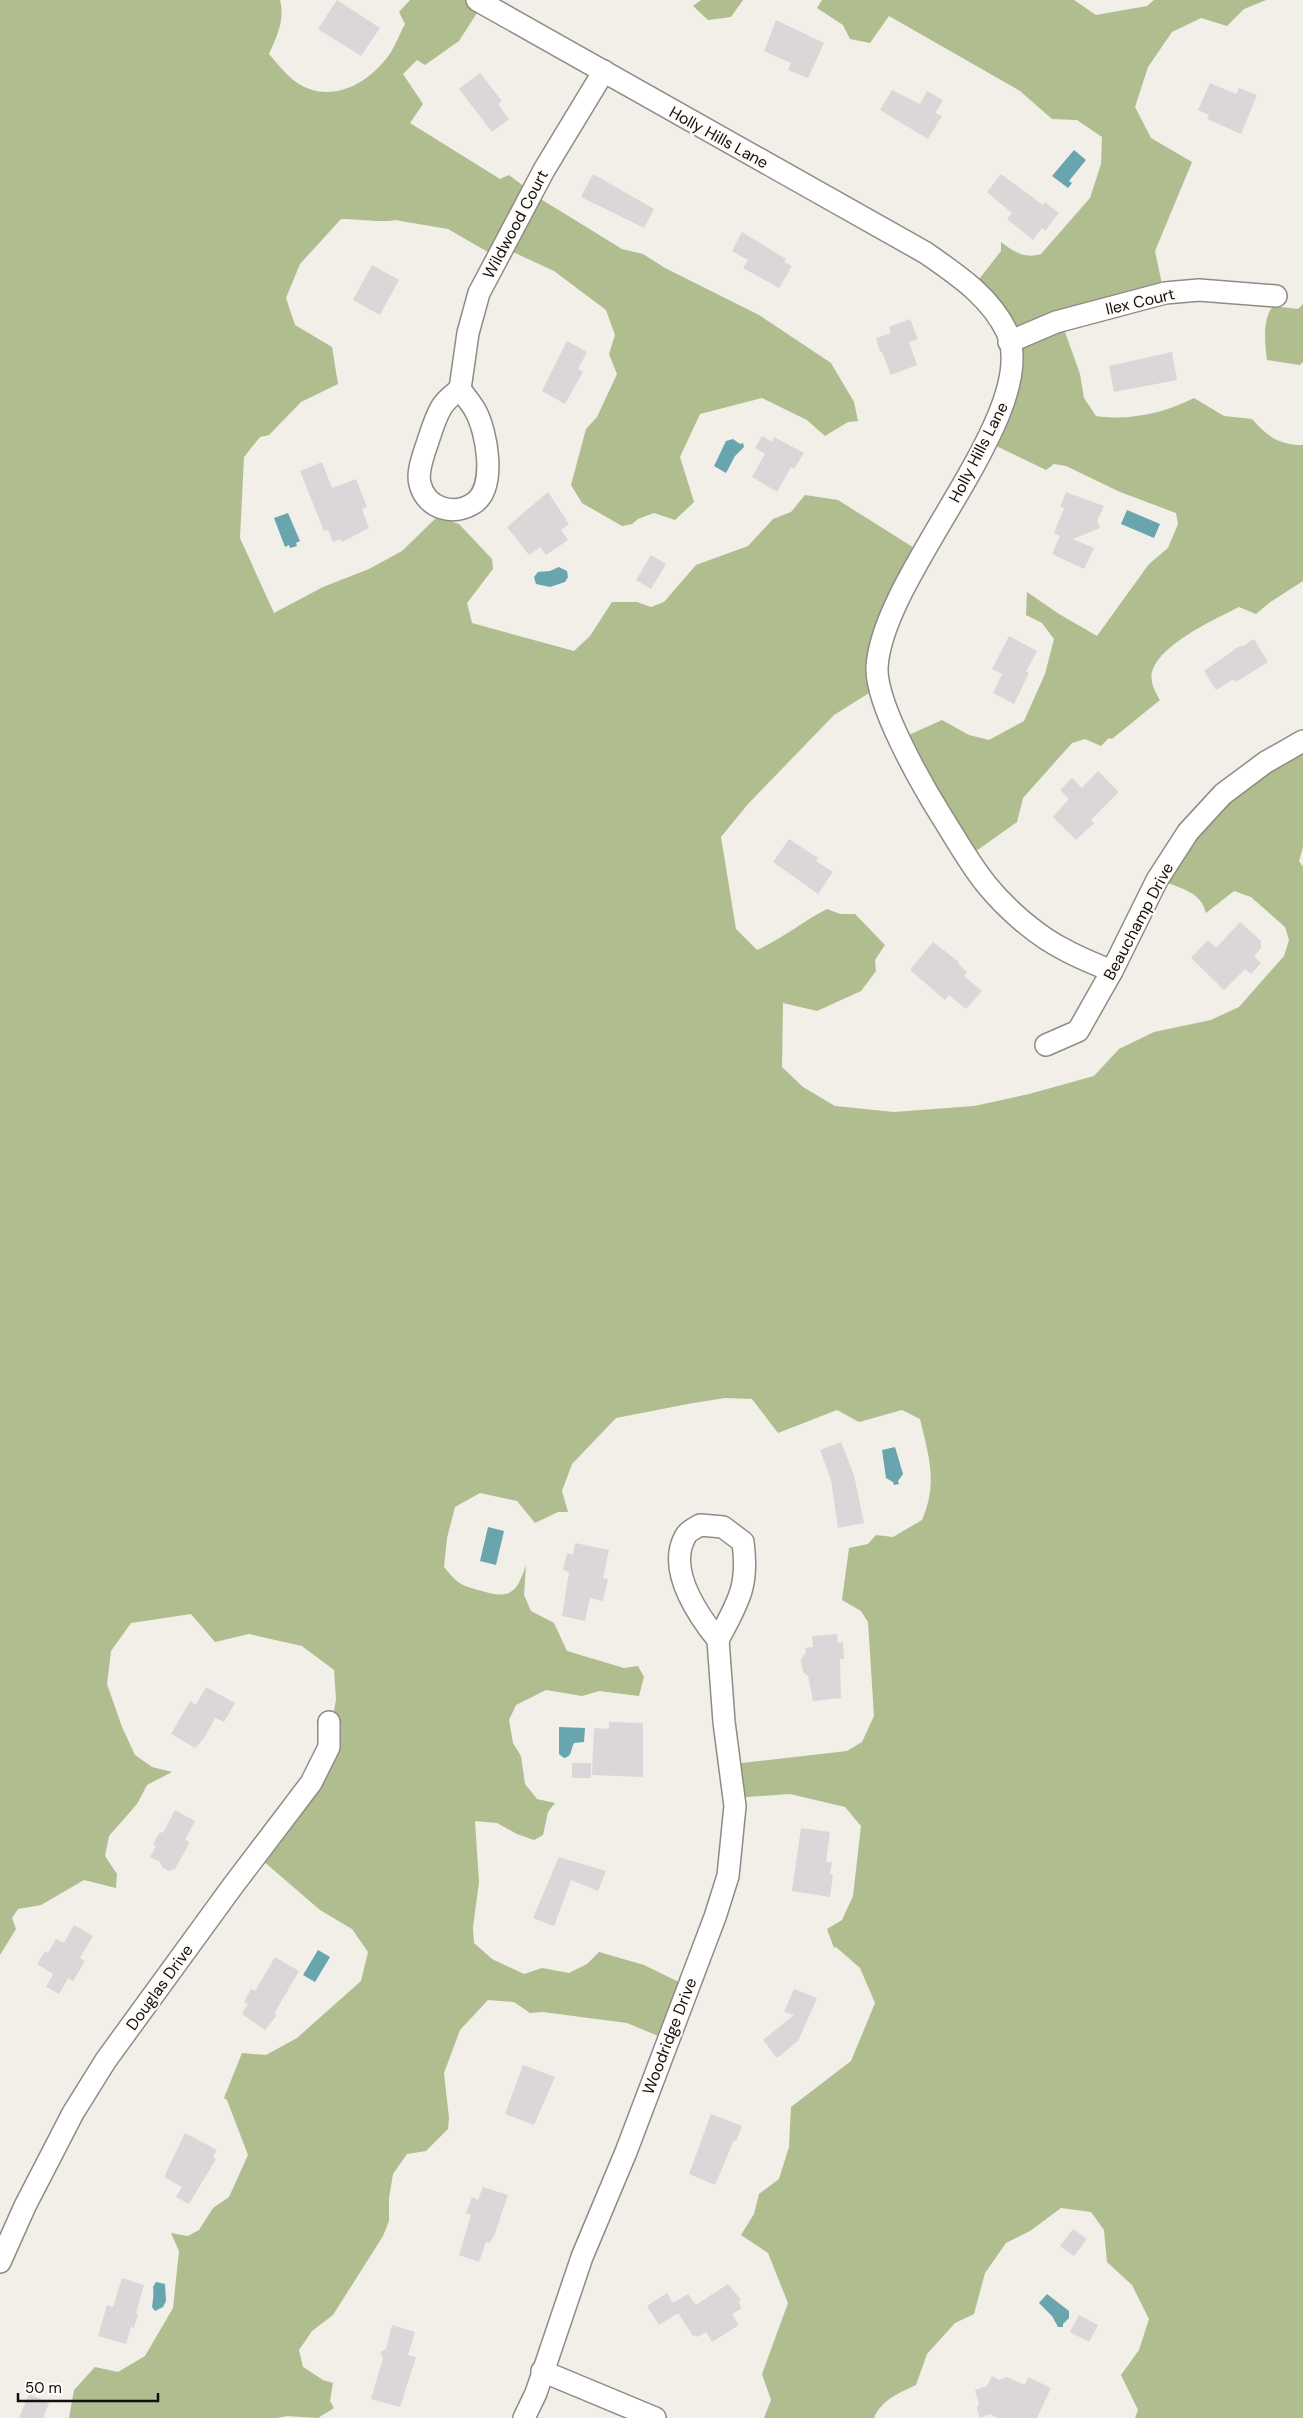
<svg xmlns="http://www.w3.org/2000/svg" width="1303" height="2418" font-family="'DM Sans',sans-serif">
	<style>
		.forest { fill: #b0bd8e }
		.water { fill: #68a5af }
		.building { fill: #ddd6d9 }
		.lines { fill: none; stroke-linecap: round; stroke-linejoin: round }
		.minor-casing { stroke: #8f8b86; stroke-width: 24 }
		.minor { stroke: #fff; stroke-width: 21 }
		.labels { text-anchor: middle; stroke-width: 4.5; stroke-linejoin: round; paint-order: stroke }
		.street-label { font-size: 16px; fill: #11100e; stroke: #fffbf6 }
	</style>
	<rect width="100%" height="100%" fill="#f2eee8"/>
	<g class="forest">
		<path d="M0 0H280C285 20 277 36 269 54 277 63 286 75 296 82 330 106 371 83 391 52 396 44 400 33 405 24L399 12 410 0H476L482 5 459 41 425 65 417 60 403 74 423 104 410 123 500 179 509 175 539 198 622 249 643 254 665 268 759 315 831 363 854 402 858 421 848 422 825 436 807 420 762 398 700 414 680 457 694 502 675 520 654 513 638 519 632 524 622 526 582 503 571 485 586 429 597 417 617 374 609 354 615 335 606 310 554 271 502 247 493 255 448 229 395 220C389 223 352 219 341 219L300 264 286 298 295 325 332 347 338 384 301 402 269 435 260 437 244 457 240 538 274 613 323 587 369 569 402 551 437 517 459 524 492 559 493 569 467 603 472 623 574 651 590 636 612 602H637L651 607 664 602 696 565 748 546 773 519 791 512 805 495 838 500 919 551 877 688 834 715 748 804 721 837 736 929 757 950C782 939 803 921 827 909L840 914H855L885 945 875 960 876 971 861 991 817 1011 783 1003 782 1067 803 1087 835 1106 894 1112 974 1106 1029 1094 1094 1076 1119 1049 1154 1032 1211 1020 1239 1007 1284 956 1289 940 1285 927 1251 897 1234 891 1206 913C1201 892 1182 889 1163 881L1172 852 1303 739V847L1299 861 1303 867V2418H1135L1138 2410 1121 2375 1139 2350 1149 2319 1132 2285 1107 2262 1104 2230 1091 2212 1061 2208 1030 2231 1006 2243 985 2273 974 2314 955 2323 927 2354 916 2385C899 2393 881 2400 874 2418H764L771 2400 762 2374 788 2303 768 2253 741 2235 754 2214 759 2194 779 2179 789 2147 791 2107 851 2061 875 2003 860 1968 836 1947 834 1948 827 1929 842 1920 853 1896 861 1826 845 1807 790 1794 733 1798V1764L847 1751 862 1742 874 1716 868 1622 861 1611 842 1600 849 1548 868 1544 876 1535 893 1537 922 1520C938 1482 929 1457 920 1419L902 1410 859 1422 837 1410 778 1433 752 1399 725 1398 693 1403 616 1418 572 1464 562 1491 568 1512H558L535 1523 517 1501 480 1493 455 1507 447 1538 444 1567C459 1585 460 1585 482 1591 511 1600 517 1592 526 1565L524 1595 531 1611 554 1623 567 1651 624 1668 638 1666 644 1677 639 1696 599 1691 582 1696 546 1690 516 1705 509 1720 513 1743 521 1756 525 1784 537 1799 555 1803 548 1812 543 1835 534 1840 517 1834 497 1823 475 1821 479 1882 473 1927 474 1943 492 1959 524 1974 542 1968 569 1973 587 1964 599 1952 644 1965 685 1985 663 2038 627 2023 543 2012 530 2013 514 2002 488 2000 460 2030 444 2073 449 2118 448 2129 426 2151 407 2154 393 2174 389 2198V2221L383 2236 333 2315 312 2331 299 2350 303 2367 323 2380 333 2383 330 2401 334 2408 318 2418 287 2416 277 2418H69L74 2390 95 2367 118 2372 145 2356 173 2308 179 2251 171 2233 188 2236 199 2230 213 2208 229 2197 248 2155 227 2100 224 2098 242 2053 266 2055 297 2038 361 1981 368 1952 352 1929 320 1910 262 1860 325 1766 336 1699 334 1670 302 1646 249 1634 215 1642 191 1614 131 1623 111 1651 107 1684 122 1727 135 1755 152 1767 172 1772 147 1785 137 1804 109 1836 105 1856 117 1874 116 1888 84 1880 41 1905 18 1909 12 1918 16 1929 0 1955Z"/>
		<path d="M701 0H743L731 17 708 20 693 6Z"/>
		<path d="M822 0H1074L1096 15 1147 6 1154 0H1266L1244 9 1227 26 1201 18 1172 32 1148 67 1135 107 1151 138 1192 162 1155 251 1164 294 1065 328V332L1080 374 1084 398 1096 416C1129 421 1165 413 1194 398L1224 416 1252 419C1268 437 1279 445 1303 445V581L1269 603 1256 614 1239 607C1216 619 1145 650 1152 682 1153 688 1157 695 1160 700L1112 739 1109 738 1101 746 1085 739 1072 743 1023 798 1017 822 969 856 900 739 942 720 969 735 989 740 1024 721 1045 674 1054 639 1042 623 1026 615 1027 592 1059 614 1097 636 1149 564 1168 548 1178 524 1176 513 1120 492 1066 466 1054 464 1046 470 986 441 1010 359 973 287 1001 251V242C1014 252 1025 259 1041 254L1090 198 1101 164 1102 137 1077 120 1052 119 1020 91 889 16 870 43 850 39 843 25 817 8Z"/>
		<path d="M1303 304V362L1300 365 1267 360C1265 344 1262 319 1273 306L1298 309Z"/>
	</g>
	<g class="water">
		<path d="M1074 150 1086 160 1069 181 1072 183 1068 188 1052 176Z"/>
		<path d="M733 439 740 444 743 443 744 447 735 456 726 473 714 466 726 441Z"/>
		<path d="M1127 510 1160 524 1154 538 1121 524Z"/>
		<path d="M288 513 300 541 296 543 297 546 290 548 289 545 285 547 274 518Z"/>
		<path d="M559 567 567 571 568 577 565 582 550 587 536 584 534 577 538 572 550 571Z"/>
		<path d="M895 1447 903 1474 898 1481 899 1484 894 1485 893 1482 886 1478 882 1450Z"/>
		<path d="M488 1527 504 1531 496 1565 480 1561Z"/>
		<path d="M559 1727 585 1728 584 1742 574 1743C570 1750 573 1756 564 1758L559 1754Z"/>
		<path d="M318 1950 330 1957 315 1982 303 1975Z"/>
		<path d="M156 2282 165 2284 166 2301 163 2307 155 2311 152 2307C153 2300 154 2294 153 2287Z"/>
		<path d="M1047 2294 1069 2311V2318L1063 2324V2327H1058L1052 2316 1039 2303Z"/>
	</g>
	<g class="building">
		<path d="M337 0 380 28 361 56 318 29Z"/>
		<path d="M776 20 824 43 808 78 788 70 791 63 764 51Z"/>
		<path d="M480 73 502 101 498 104 509 119 492 132 459 89Z"/>
		<path d="M1210 83 1236 94 1239 88 1257 95 1241 134 1207 119 1209 115 1198 110Z"/>
		<path d="M892 90 920 104 927 91 943 100 935 113 942 116 928 139 880 110Z"/>
		<path d="M593 174 654 209 644 228 581 197Z"/>
		<path d="M1001 174 1043 205 1045 202 1059 213 1045 231 1042 228 1033 240 1007 219 1012 213 987 192Z"/>
		<path d="M742 232 786 259 784 262 792 266 779 288 743 268 748 260 732 251Z"/>
		<path d="M372 265 399 280 380 315 353 300Z"/>
		<path d="M910 319 918 339 909 342 917 365 891 375 882 352H880L876 338 891 333 889 327Z"/>
		<path d="M567 341 587 352 578 369 583 372 565 404 542 391Z"/>
		<path d="M1172 352 1177 380 1114 392 1109 366Z"/>
		<path d="M762 436 772 442 774 437 804 453 794 469 791 467 777 492 752 477 765 454 755 448Z"/>
		<path d="M322 462 332 488 356 479 367 507 362 509 369 528 342 542 341 539 333 542 328 530 324 531 300 471Z"/>
		<path d="M548 492 569 524 561 530 568 540 546 555 540 547 529 555 507 527Z"/>
		<path d="M1066 492 1104 506 1097 521 1100 528 1073 539 1094 548 1084 569 1052 554 1060 536 1054 533 1064 508 1060 507Z"/>
		<path d="M651 555 666 564 651 589 636 580Z"/>
		<path d="M1009 636 1037 651 1026 672 1029 673 1014 704 993 693 1002 674 992 669Z"/>
		<path d="M1254 639 1268 662 1236 682 1234 679 1216 690 1204 671 1241 645 1242 647Z"/>
		<path d="M1098 771 1119 792 1091 820 1094 823 1076 840 1053 817 1069 799 1060 790 1072 778 1082 788Z"/>
		<path d="M789 839 818 858 816 861 833 872 818 894 773 862Z"/>
		<path d="M1240 922 1261 941V948L1254 956 1261 963 1251 974 1245 969 1224 990 1191 958 1208 940 1216 948Z"/>
		<path d="M933 942 959 962 958 963 967 972 964 976 982 991 966 1009 949 995 945 1000 910 970Z"/>
		<path d="M841 1442 854 1475 864 1523 838 1528 831 1480 820 1450Z"/>
		<path d="M575 1543 609 1550 603 1578 608 1579 603 1601 590 1598 585 1621 562 1616 569 1572 563 1570 567 1553 573 1555Z"/>
		<path d="M837 1634 838 1643 843 1642 844 1659H840L841 1698 813 1701 808 1676 803 1672 801 1659 806 1653 805 1648 813 1647 812 1636Z"/>
		<path d="M206 1687 235 1703 224 1722 215 1718 204 1738 195 1748 171 1734 190 1701 196 1705Z"/>
		<path d="M609 1722 643 1723V1777L592 1775 594 1728 609 1729Z"/>
		<rect x="572" y="1763" width="19" height="15"/>
		<path d="M175 1810 195 1821 185 1840 190 1842 175 1869 168 1871 162 1867 160 1862 150 1857 156 1846 153 1844 160 1832 163 1833Z"/>
		<path d="M801 1828 830 1832 826 1862H832L830 1874 833 1875 830 1897 792 1891Z"/>
		<path d="M559 1857 606 1871 598 1891 571 1880 554 1926 533 1918Z"/>
		<path d="M74 1925 93 1936 80 1958 85 1961 73 1981 68 1978 59 1994 46 1987 53 1974 37 1964 45 1951 48 1953 56 1939 64 1943Z"/>
		<path d="M275 1957 299 1971 274 2014 277 2015 265 2030 242 2014 248 2004 244 2002 251 1989 255 1991Z"/>
		<path d="M794 1989 817 1998 798 2041 777 2058 763 2040 794 2015 784 2012Z"/>
		<path d="M523 2065 555 2077 534 2125 505 2114Z"/>
		<path d="M711 2114 742 2126 736 2141 734 2140 715 2185 689 2174Z"/>
		<path d="M185 2133 217 2150 213 2157 216 2159 189 2204 176 2197 182 2187 164 2177Z"/>
		<path d="M483 2187 508 2195 494 2236 489 2243 486 2242 479 2262 459 2255 471 2215 466 2213 472 2197 478 2200Z"/>
		<path d="M1073 2229 1087 2239 1074 2256 1060 2246Z"/>
		<path d="M122 2278 144 2285 136 2313 138 2314 134 2328 131 2327 126 2344 98 2336 107 2305 113 2307Z"/>
		<path d="M728 2284 741 2300 739 2301 741 2309 732 2314 739 2325 712 2342 706 2332 697 2337 695 2335 693 2336 678 2313 659 2325 647 2306 667 2293 673 2303 688 2294 696 2305Z"/>
		<path d="M1079 2315 1098 2325 1089 2342 1070 2332Z"/>
		<path d="M392 2325 415 2332 408 2355 416 2357 400 2407 371 2399 383 2358 380 2352 386 2349Z"/>
		<path d="M992 2376 999 2380 1007 2377 1025 2385 1028 2377 1051 2388 1037 2418H998L990 2414 980 2418 977 2408 979 2403 975 2390 987 2386Z"/>
		<path d="M29 2394 49 2403 43 2418H19Z"/>
	</g>
	<g class="lines">
		<g class="minor-casing">
			<g id="minor">
				<path d="M477 0 926 253C957 275 990 296 1007 332 1043 412 881 575 877 668 876 705 922 785 942 817 956 839 969 863 986 884 1007 910 1038 937 1067 951 1082 959 1097 965 1112 971"/>
				<path d="M1009 342 1056 322 1165 293 1199 290 1276 296"/>
				<path d="M460 389 468 333 479 293 544 170 604 71"/>
				<path d="M460 389C465 396 471 403 475 410 487 431 497 487 474 503 453 517 426 508 420 484 417 473 422 460 425 450 430 436 434 420 441 408 445 400 454 394 460 389Z"/>
				<path d="M1046 1045 1078 1031 1112 971 1157 880 1188 832 1223 794 1266 762 1303 741"/>
				<path d="M700 1525 723 1527 743 1542C749 1587 738 1602 718 1640 698 1615 667 1570 685 1537 687 1532 695 1528 700 1525Z"/>
				<path d="M0 2262 25 2206 73 2113 106 2060 232 1887 311 1783 329 1747V1722"/>
				<path d="M542 2371 655 2418"/>
				<path d="M524 2418 536 2393 582 2257 626 2152 715 1917 728 1876 735 1806 724 1722 718 1640"/>
			</g>
		</g>
		<use href="#minor" class="minor"/>
	</g>
	<g class="labels">
		<g class="street-label">
			<text transform="translate(719 137) rotate(29)" y="6">Holly Hills Lane</text>
			<text transform="translate(515 224) rotate(-62)" y="6">Wildwood Court</text>
			<text transform="translate(1140 301) rotate(-13)" y="6">Ilex Court</text>
			<text transform="translate(978 452) rotate(-63)" y="6">Holly Hills Lane</text>
			<text transform="translate(1138 921) rotate(-62)" y="6">Beauchamp Drive</text>
			<text transform="translate(159 1987) rotate(-54)" y="6">Douglas Drive</text>
			<text transform="translate(669 2036) rotate(-69)" y="6">Woodridge Drive</text>
		</g>
	</g>
	<path d="M18 2393v8h140v-8" fill="none" stroke="#11100e" stroke-width="2.5"/>
	<text x="25" y="2393" font-size="15" fill="#11100e" stroke="#fffbf6" stroke-width="4" paint-order="stroke">50 m</text>
</svg>
